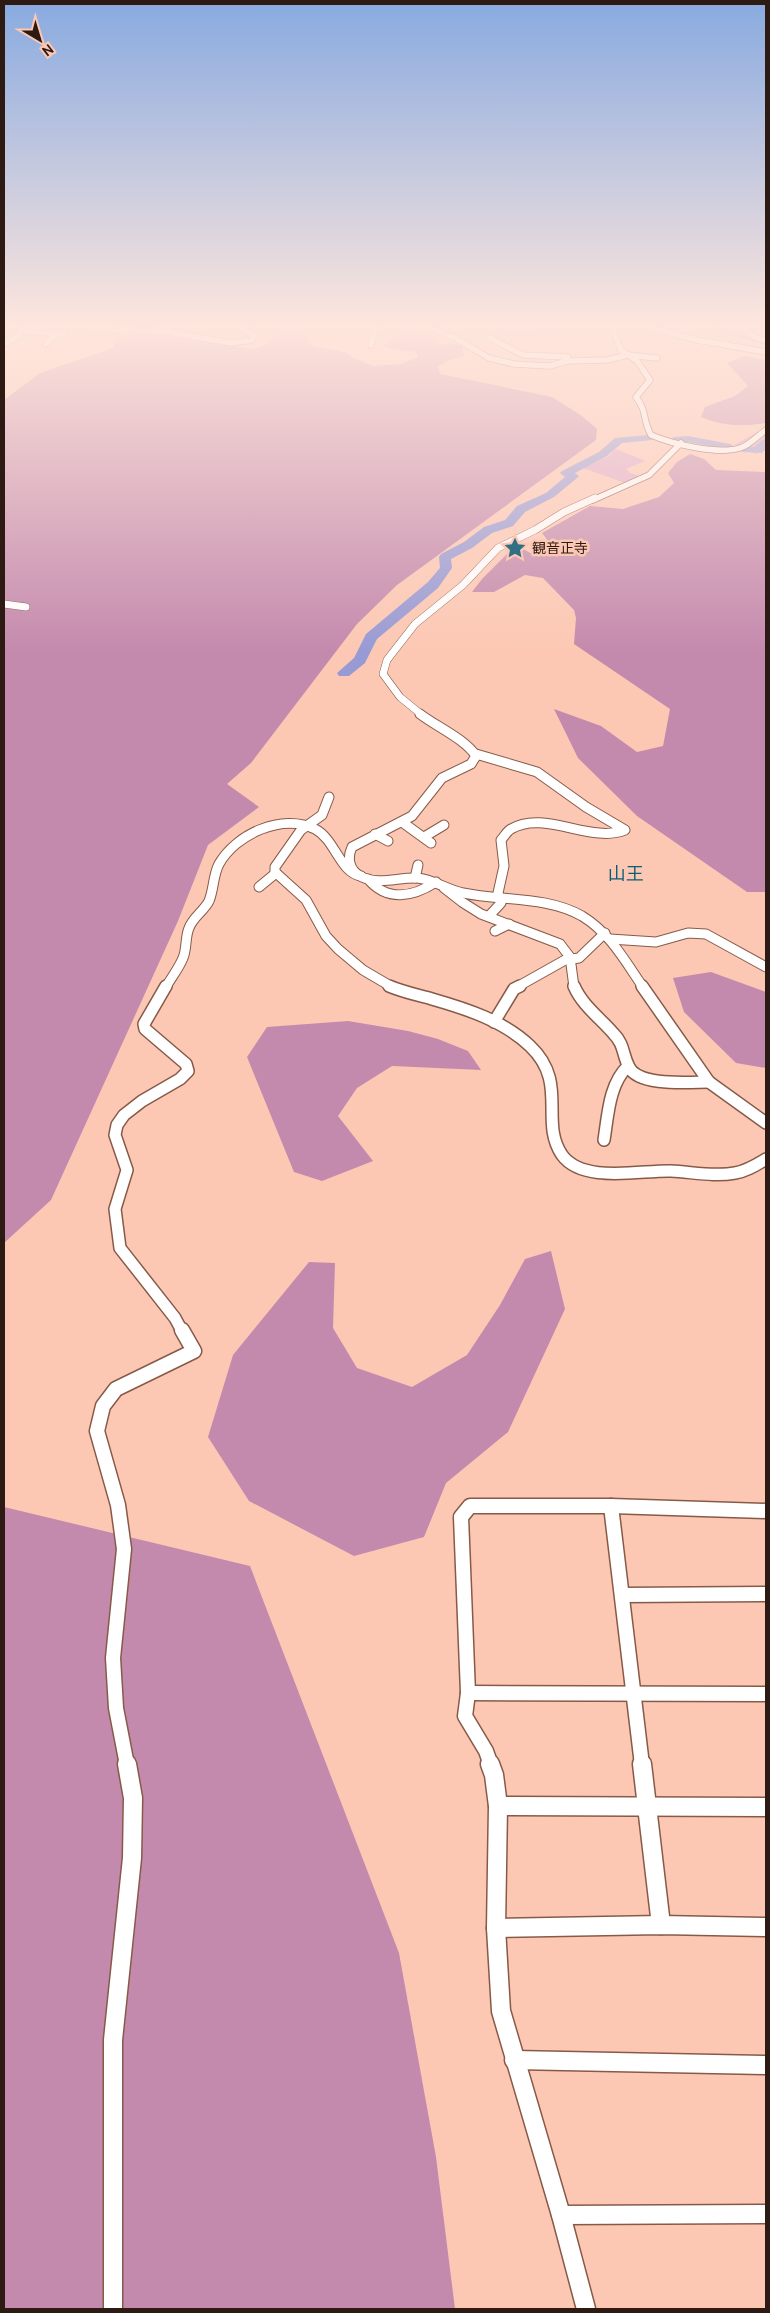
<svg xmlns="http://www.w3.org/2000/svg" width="770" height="2313" font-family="Cabin,'Noto Sans JP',sans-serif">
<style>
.green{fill:#dda8c7}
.forest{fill:#c48aad}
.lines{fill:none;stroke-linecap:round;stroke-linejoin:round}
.stream{stroke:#989ad4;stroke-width:2}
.river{fill:#989ad4;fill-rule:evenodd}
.minor-far5-casing{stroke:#875a48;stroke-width:7}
.minor-far4-casing{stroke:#875a48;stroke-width:8}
.minor-far3-casing{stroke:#875a48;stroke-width:11}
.minor-far2-casing{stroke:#875a48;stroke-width:14}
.minor-far1-casing{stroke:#875a48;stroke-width:17}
.minor-casing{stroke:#875a48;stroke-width:21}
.minor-far5{stroke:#fff;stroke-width:5.5}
.minor-far4{stroke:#fff;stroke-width:7}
.minor-far3{stroke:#fff;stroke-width:9}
.minor-far2{stroke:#fff;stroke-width:11}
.minor-far1{stroke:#fff;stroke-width:14}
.minor{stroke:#fff;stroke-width:18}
.labels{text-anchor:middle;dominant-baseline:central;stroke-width:5;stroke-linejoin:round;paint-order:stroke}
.far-poi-label{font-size:14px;fill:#2d1a13;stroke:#fcc8b4;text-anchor:start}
.neighbourhood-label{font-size:18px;fill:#0a5e74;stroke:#fcc8b4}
</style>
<rect width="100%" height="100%" fill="#fcc8b4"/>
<g class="green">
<path d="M766,427V450L756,454L734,445Z"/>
<path d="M616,449L645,461L626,469L629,471L628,472L639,476L625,483L583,468L609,456Z"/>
</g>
<g class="forest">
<path d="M289,328H306L310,330L305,334L310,345L347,353L352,357L373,366L401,364L418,357L416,352C406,350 393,351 384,346C395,333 409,329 426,335C431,336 435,341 439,343C447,346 452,341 462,347L464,356L449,360L438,367L441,374L552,397L582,416L597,429L596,440L397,585L357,624L251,763L227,784L259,807L208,845L178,921L51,1200L4,1243V400L40,373L113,348L116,337C150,331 181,336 215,342C227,344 244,350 256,348C270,345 277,333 289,328Z"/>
<path d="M494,328H588L525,338L506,336Z"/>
<path d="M744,356L766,360V423C742,427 723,426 701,417L705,407L735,396L748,386L727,363Z"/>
<path d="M690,454L704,459L716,470L766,472V892H747L637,816L578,758L554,709L601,726L637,752L663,746L670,709L574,644L576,618L574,610L543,578L525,575L494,592H472L482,579L516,545L532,554L548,541L542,533L590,506L623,509L659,497L674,483L668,473L677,462Z"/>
<path d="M711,972L766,992V1068L736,1063L684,1012L673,978Z"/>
<path d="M348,1021L408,1031L438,1039L468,1051L481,1070L392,1066L357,1088L338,1116L373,1161L322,1181L294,1172L247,1057L267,1027Z"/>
<path d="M551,1251L565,1309L508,1432L446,1483L424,1537L354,1556L249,1501L208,1437L233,1355L309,1262L335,1263L333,1328L357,1368L412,1387L467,1355L500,1305L525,1259Z"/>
<path d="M4,1507L250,1566L399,1953L436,2157L455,2309H4Z"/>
</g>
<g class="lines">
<g class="stream">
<path d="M716,328L759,342"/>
<path d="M761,343L766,344"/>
</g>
<g class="river">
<path d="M648,435L653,438L652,440L622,443L607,456L575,473L579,476L577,478L554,497L525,512L513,526L492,533L472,548L451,559L452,568L438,588L377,639L365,663L349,676H339L337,673L354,658L366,634L428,582L440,568L439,557L441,554L464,542L484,527L505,520L517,506L546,493L565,477L560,473L562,471L599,452L615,438Z"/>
<path d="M688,436L730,444L736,447L730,450L688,442L674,443L669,440L674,437Z"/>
<path d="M766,439V448L762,453L743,452L737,449L743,446L755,447L762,440Z"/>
</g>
<g class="minor-far5-casing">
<g id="minor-far5">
<path d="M91,328L168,332L231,343L252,340L254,335L242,328"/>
<path d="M430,328L455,338L489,358L514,364L550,366L567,361L607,360L628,355L657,358"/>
<path d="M612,328L621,350L637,361L650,380L636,397C648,413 642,419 651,435C672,444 718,455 740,448C750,445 757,436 766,430"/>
<path d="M652,328L697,340L766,352"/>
<path d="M746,328L745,330L754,337L766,341"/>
<path d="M22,331L64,334"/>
<path d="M490,338L523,355L568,357"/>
<path d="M4,344L18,336L23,328"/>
<path d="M46,344L57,333"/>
<path d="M371,345L375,328"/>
<path d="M593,500L649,475L681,443"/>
</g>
</g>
<g class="minor-far4-casing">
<g id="minor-far4">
<path d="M4,604L26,607"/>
<path d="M422,715L400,697L383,674L387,660L415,624L463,585L498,548L535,530L564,512L595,498"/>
</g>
</g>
<g class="minor-far3-casing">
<g id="minor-far3">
<path d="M420,714C437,727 465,739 476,756L471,764L442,778L412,816L352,847C347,858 349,870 360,876C378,886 398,877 417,878C433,879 447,890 463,893C502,901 547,896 582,916C610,933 625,961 643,987"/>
<path d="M476,754L537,772L586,807L625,830C591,844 544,809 511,829C507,831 504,837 501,840L504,866L498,893L501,903L489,916"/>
<path d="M329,797L322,815L301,830L275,867V872L306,900L326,936L338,949L363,970L392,987"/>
<path d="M402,822L431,843"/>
<path d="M375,834L388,841"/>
<path d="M424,837L444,825"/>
<path d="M415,878L418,865"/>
<path d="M368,879C387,902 413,897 436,882"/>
<path d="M259,887L276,873"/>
<path d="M444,888L462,902L481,914L560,944L570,957L574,987"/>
<path d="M495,931L509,924"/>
<path d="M610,939L656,942L688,933L706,934L766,967"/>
<path d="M166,987C171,978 179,968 183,958C187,949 185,937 189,928C193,917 204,911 209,901C214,889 213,875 219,864C236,834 282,813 315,829C335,839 340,873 361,876"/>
<path d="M517,987L565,960L579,958L605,933"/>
</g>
</g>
<g class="minor-far2-casing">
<g id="minor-far2">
<path d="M166,986L144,1024L145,1029L186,1064L188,1071L180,1079L142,1101L124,1115L117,1125L115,1135L127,1170L115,1209L120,1248L175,1318L182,1331"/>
<path d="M389,986C403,992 418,995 432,999C467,1009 504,1021 530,1046C569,1083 539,1121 562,1155C583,1184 641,1170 671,1171C692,1172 714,1177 735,1173C747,1171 756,1165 766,1159"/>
<path d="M574,986C582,1005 600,1018 613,1033C625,1045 622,1054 629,1067C639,1087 690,1082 709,1082"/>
<path d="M642,986L709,1082L766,1123"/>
<path d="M494,1022L514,989L520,986"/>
<path d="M604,1140C608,1115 609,1084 628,1066"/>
</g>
</g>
<g class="minor-far1-casing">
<g id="minor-far1">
<path d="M611,1506L642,1765"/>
<path d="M623,1595L766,1594"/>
<path d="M468,1693L766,1694"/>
<path d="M127,1765L116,1708L113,1658L124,1549L118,1505L97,1431L103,1406L116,1389L194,1351L182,1330"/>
<path d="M491,1765L486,1751L465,1716L468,1693L461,1517L470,1506H611L766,1511"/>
</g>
</g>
<g class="minor-casing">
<g id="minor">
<path d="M490,1764L494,1775L498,1806L496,1928L501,2011L561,2215L586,2309"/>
<path d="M642,1764L661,1925"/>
<path d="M498,1806L766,1807"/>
<path d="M496,1928L661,1925L766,1927"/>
<path d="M514,2060L766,2065"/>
<path d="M561,2215L766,2214"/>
<path d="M113,2309V2040L132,1858L133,1798L127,1764"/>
</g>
</g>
<use href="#minor-far5" class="minor-far5"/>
<use href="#minor-far4" class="minor-far4"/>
<use href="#minor-far3" class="minor-far3"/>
<use href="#minor-far2" class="minor-far2"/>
<use href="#minor-far1" class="minor-far1"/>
<use href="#minor" class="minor"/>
</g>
<linearGradient id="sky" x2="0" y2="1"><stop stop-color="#88aae0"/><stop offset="0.5" stop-color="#fee6dd"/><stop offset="1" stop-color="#fee6dd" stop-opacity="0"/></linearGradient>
<rect width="770" height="652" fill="url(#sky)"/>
<defs>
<g id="sight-bare" transform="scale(1.725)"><path d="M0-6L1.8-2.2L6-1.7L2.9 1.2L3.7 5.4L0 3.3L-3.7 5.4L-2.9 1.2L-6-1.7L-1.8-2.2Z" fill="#306f84" stroke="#fcc8b4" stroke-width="2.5" paint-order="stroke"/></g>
</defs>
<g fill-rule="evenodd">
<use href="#sight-bare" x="515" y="548"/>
</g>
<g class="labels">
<g class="far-poi-label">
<text x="532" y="548">観音正寺</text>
</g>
<g class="neighbourhood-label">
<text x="626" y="874">山王</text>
</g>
</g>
<rect width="770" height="2313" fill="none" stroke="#2d1a13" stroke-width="10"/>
<g transform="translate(40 40) rotate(142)" stroke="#fcc8b4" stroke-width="4" paint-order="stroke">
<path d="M0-4L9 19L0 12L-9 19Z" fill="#2d1a13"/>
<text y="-8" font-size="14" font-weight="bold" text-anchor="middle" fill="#2d1a13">N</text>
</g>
</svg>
